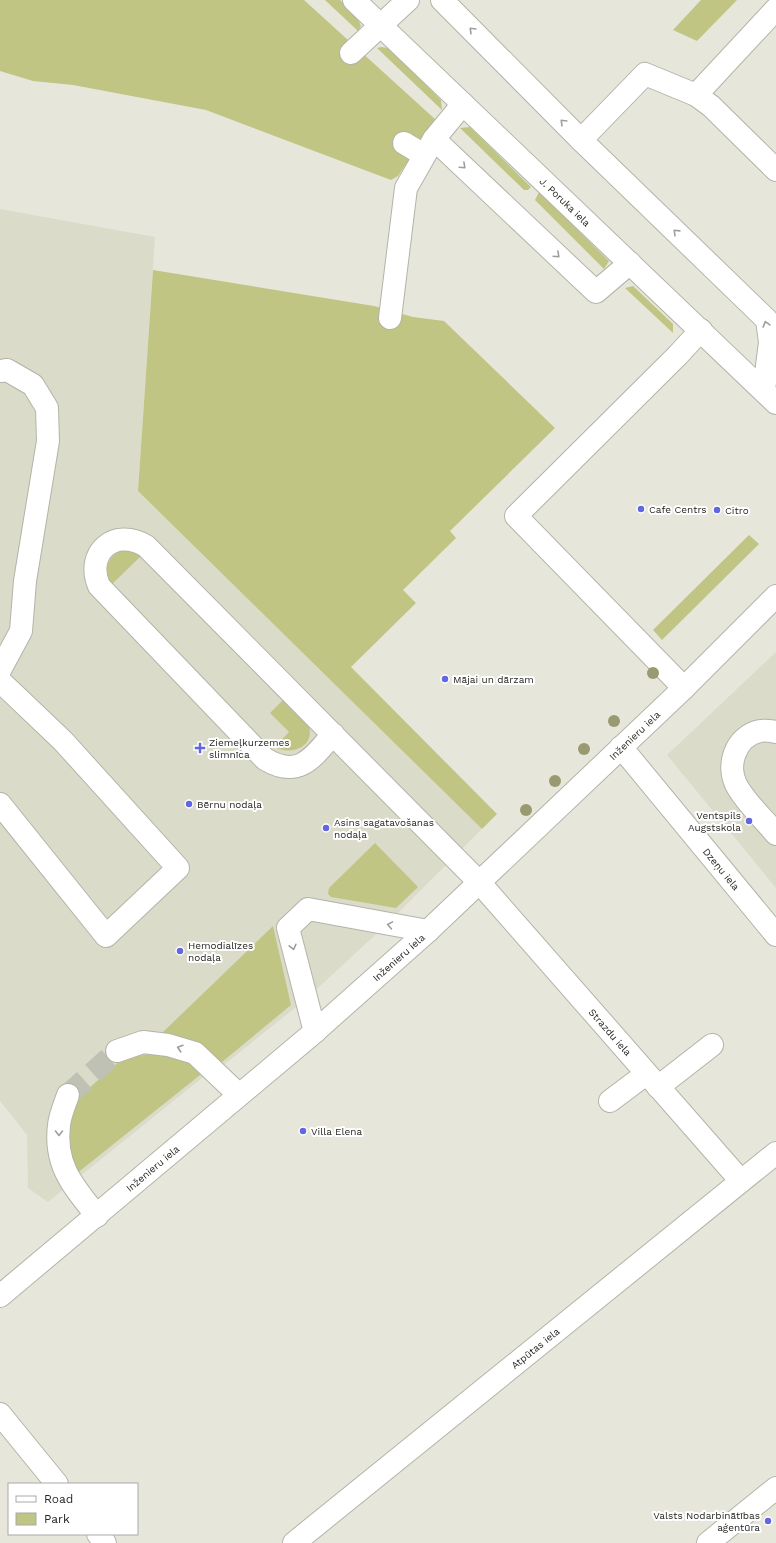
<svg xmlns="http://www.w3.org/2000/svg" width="776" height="1543" font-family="'Work Sans',sans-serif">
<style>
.built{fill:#dadbc8}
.green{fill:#c1c583}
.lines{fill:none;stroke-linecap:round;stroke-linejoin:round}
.minor-tunnel{stroke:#c0c1b5;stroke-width:22;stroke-dasharray:22 11;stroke-linecap:butt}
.minor-casing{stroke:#b3b4a8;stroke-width:24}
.minor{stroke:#fff;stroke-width:22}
.tree{fill:#999a71}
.oneway{stroke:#9d9e9c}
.poi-dot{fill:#6367df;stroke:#fff;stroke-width:1.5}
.labels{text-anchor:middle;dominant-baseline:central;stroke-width:4;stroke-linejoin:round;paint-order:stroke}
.street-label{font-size:10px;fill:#262722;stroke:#fff}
.poi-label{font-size:10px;fill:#262722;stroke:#fff;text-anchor:start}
</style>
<rect width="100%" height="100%" fill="#e6e7da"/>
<g class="built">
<path d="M0,209L155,237L138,491L482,829L387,924L306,999L225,1064L213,1069L48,1202L28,1188L27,1135L0,1101Z"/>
<path d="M776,652V888L667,755Z"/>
</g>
<g class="green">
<path d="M0,0H304L436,120L398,176L391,180L206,110L73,85L33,81L0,71Z"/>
<path d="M325,0H340L357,17L361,26L358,31Z"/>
<path d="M701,0H737L697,41L673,30Z"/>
<path d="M381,47L389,48L441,100L442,110L377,48Z"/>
<path d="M470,127L531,187L528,190H524L460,128Z"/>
<path d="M539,192L609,261L604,269L535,200Z"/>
<path d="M153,270L374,306L413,317L444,321L555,428L450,531L456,538L403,590L416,603L351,667L497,814L482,829L138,491Z"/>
<path d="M633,286L673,324V333L625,288Z"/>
<path d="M749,535L759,544L662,640L653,630Z"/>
<path d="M121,550L134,551L141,556L111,585C104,571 106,558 121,550Z"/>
<path d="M285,698C292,705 306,715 309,726C315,747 291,756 275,747L289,732L270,713Z"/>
<path d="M375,843L418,887L396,908L331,897L328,894L329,888Z"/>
<path d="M273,926L291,1005L222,1062L213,1055L163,1036L162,1033Z"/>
<path d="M157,1053L186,1060L205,1071L76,1174L70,1156L69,1125L78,1098L123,1058Z"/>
</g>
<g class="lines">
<path class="minor-tunnel" d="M68,1095L117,1051"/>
<g class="minor-casing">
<g id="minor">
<path id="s1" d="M354,0L776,403"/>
<path d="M442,0L581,140L767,320L770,342L764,390"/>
<path d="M776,9L696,95L711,106L776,170"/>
<path d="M351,53L408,0"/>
<path d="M434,139L596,292L630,263"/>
<path d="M581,140L645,74L696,95"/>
<path d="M404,143L424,155"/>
<path d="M390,318L406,188L434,139L463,104"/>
<path d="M0,371L7,370L33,385L47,408L48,441L25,581L21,631L0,670"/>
<path d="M0,681L63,741L178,868L106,936L0,804"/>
<path d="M684,688L516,516L678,355L701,330"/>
<path d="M776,732C771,731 765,730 760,731C735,736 725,767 738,788C748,805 764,819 776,834"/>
<path id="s2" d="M333,734C312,759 298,779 265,759L99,586C85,553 114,527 146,546L479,882L741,1181"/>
<path id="s3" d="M621,747L776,935"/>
<path d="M315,1032L288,928L308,909L428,931"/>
<path d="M117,1051L143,1042L168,1045L195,1053L239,1095"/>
<path d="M658,1087L712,1045"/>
<path d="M68,1095C65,1104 60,1115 59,1125C54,1165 73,1186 97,1216"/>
<path d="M610,1101L646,1074"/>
<path id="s4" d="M0,1296L311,1035L428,931L684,688L776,596"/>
<path d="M0,1414L57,1484"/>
<path d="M98,1534L105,1543"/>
<path id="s5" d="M294,1543L776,1153"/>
<path d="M708,1543L776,1488"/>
</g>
</g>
<use href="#minor" class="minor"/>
</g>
<g class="tree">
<circle cx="653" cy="673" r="6"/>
<circle cx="614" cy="721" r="6"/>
<circle cx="584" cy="749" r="6"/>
<circle cx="555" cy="781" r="6"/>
<circle cx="526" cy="810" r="6"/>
</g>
<defs><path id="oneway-chevron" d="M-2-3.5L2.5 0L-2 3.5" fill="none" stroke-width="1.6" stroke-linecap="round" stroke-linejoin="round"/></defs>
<g class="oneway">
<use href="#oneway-chevron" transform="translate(472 30) rotate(-135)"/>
<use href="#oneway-chevron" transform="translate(563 122) rotate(-135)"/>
<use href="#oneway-chevron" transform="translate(463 166) rotate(43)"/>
<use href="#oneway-chevron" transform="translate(676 232) rotate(-136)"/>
<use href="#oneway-chevron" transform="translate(557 255) rotate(43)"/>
<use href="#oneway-chevron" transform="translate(766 324) rotate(-106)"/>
<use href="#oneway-chevron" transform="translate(390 925) rotate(-170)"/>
<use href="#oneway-chevron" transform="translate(293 947) rotate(76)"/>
<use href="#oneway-chevron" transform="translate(180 1048) rotate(-162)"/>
<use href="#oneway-chevron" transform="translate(59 1133) rotate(90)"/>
</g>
<g class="poi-dot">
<circle cx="641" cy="509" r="4"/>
<circle cx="717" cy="510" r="4"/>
<circle cx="445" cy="679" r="4"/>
<path d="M198 742h4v4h4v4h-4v4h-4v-4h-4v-4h4z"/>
<circle cx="189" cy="804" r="4"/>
<circle cx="749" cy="821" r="4"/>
<circle cx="326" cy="828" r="4"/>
<circle cx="180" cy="951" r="4"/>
<circle cx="303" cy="1131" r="4"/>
<circle cx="768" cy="1521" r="4"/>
</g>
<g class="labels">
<g class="street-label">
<text stroke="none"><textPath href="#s1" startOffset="292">J. Poruka iela</textPath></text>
<text stroke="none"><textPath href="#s4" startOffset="847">Inženieru iela</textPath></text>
<text stroke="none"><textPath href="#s3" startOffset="158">Dzeņu iela</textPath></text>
<text stroke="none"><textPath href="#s4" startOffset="523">Inženieru iela</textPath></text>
<text stroke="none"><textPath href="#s2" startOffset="1081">Strazdu iela</textPath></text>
<text stroke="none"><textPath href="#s4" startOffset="199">Inženieru iela</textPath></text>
<text stroke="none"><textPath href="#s5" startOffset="310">Atpūtas iela</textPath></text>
</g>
<g class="poi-label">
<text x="649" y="509">Cafe Centrs</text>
<text x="725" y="510">Citro</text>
<text x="453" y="679">Mājai un dārzam</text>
<text x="209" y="742">Ziemeļkurzemes<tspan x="209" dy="12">slimnīca</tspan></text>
<text x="197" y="804">Bērnu nodaļa</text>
<text x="741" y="815" text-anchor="end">Ventspils<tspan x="741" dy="12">Augstskola</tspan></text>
<text x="334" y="822">Asins sagatavošanas<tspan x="334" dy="12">nodaļa</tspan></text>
<text x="188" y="945">Hemodialīzes<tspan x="188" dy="12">nodaļa</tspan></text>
<text x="311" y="1131">Villa Elena</text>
<text x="760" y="1515" text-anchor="end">Valsts Nodarbinātības<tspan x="760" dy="12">aģentūra</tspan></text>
</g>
</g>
<rect x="8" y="1483" width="130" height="52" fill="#ffffff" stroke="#a8a9a7"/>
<rect x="16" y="1496" width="20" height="6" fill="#ffffff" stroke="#a8a9a7"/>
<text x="44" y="1503" font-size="12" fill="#262722">Road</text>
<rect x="16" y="1513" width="20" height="12" fill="#c1c583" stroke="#a8a9a7"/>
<text x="44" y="1523" font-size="12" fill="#262722">Park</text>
</svg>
